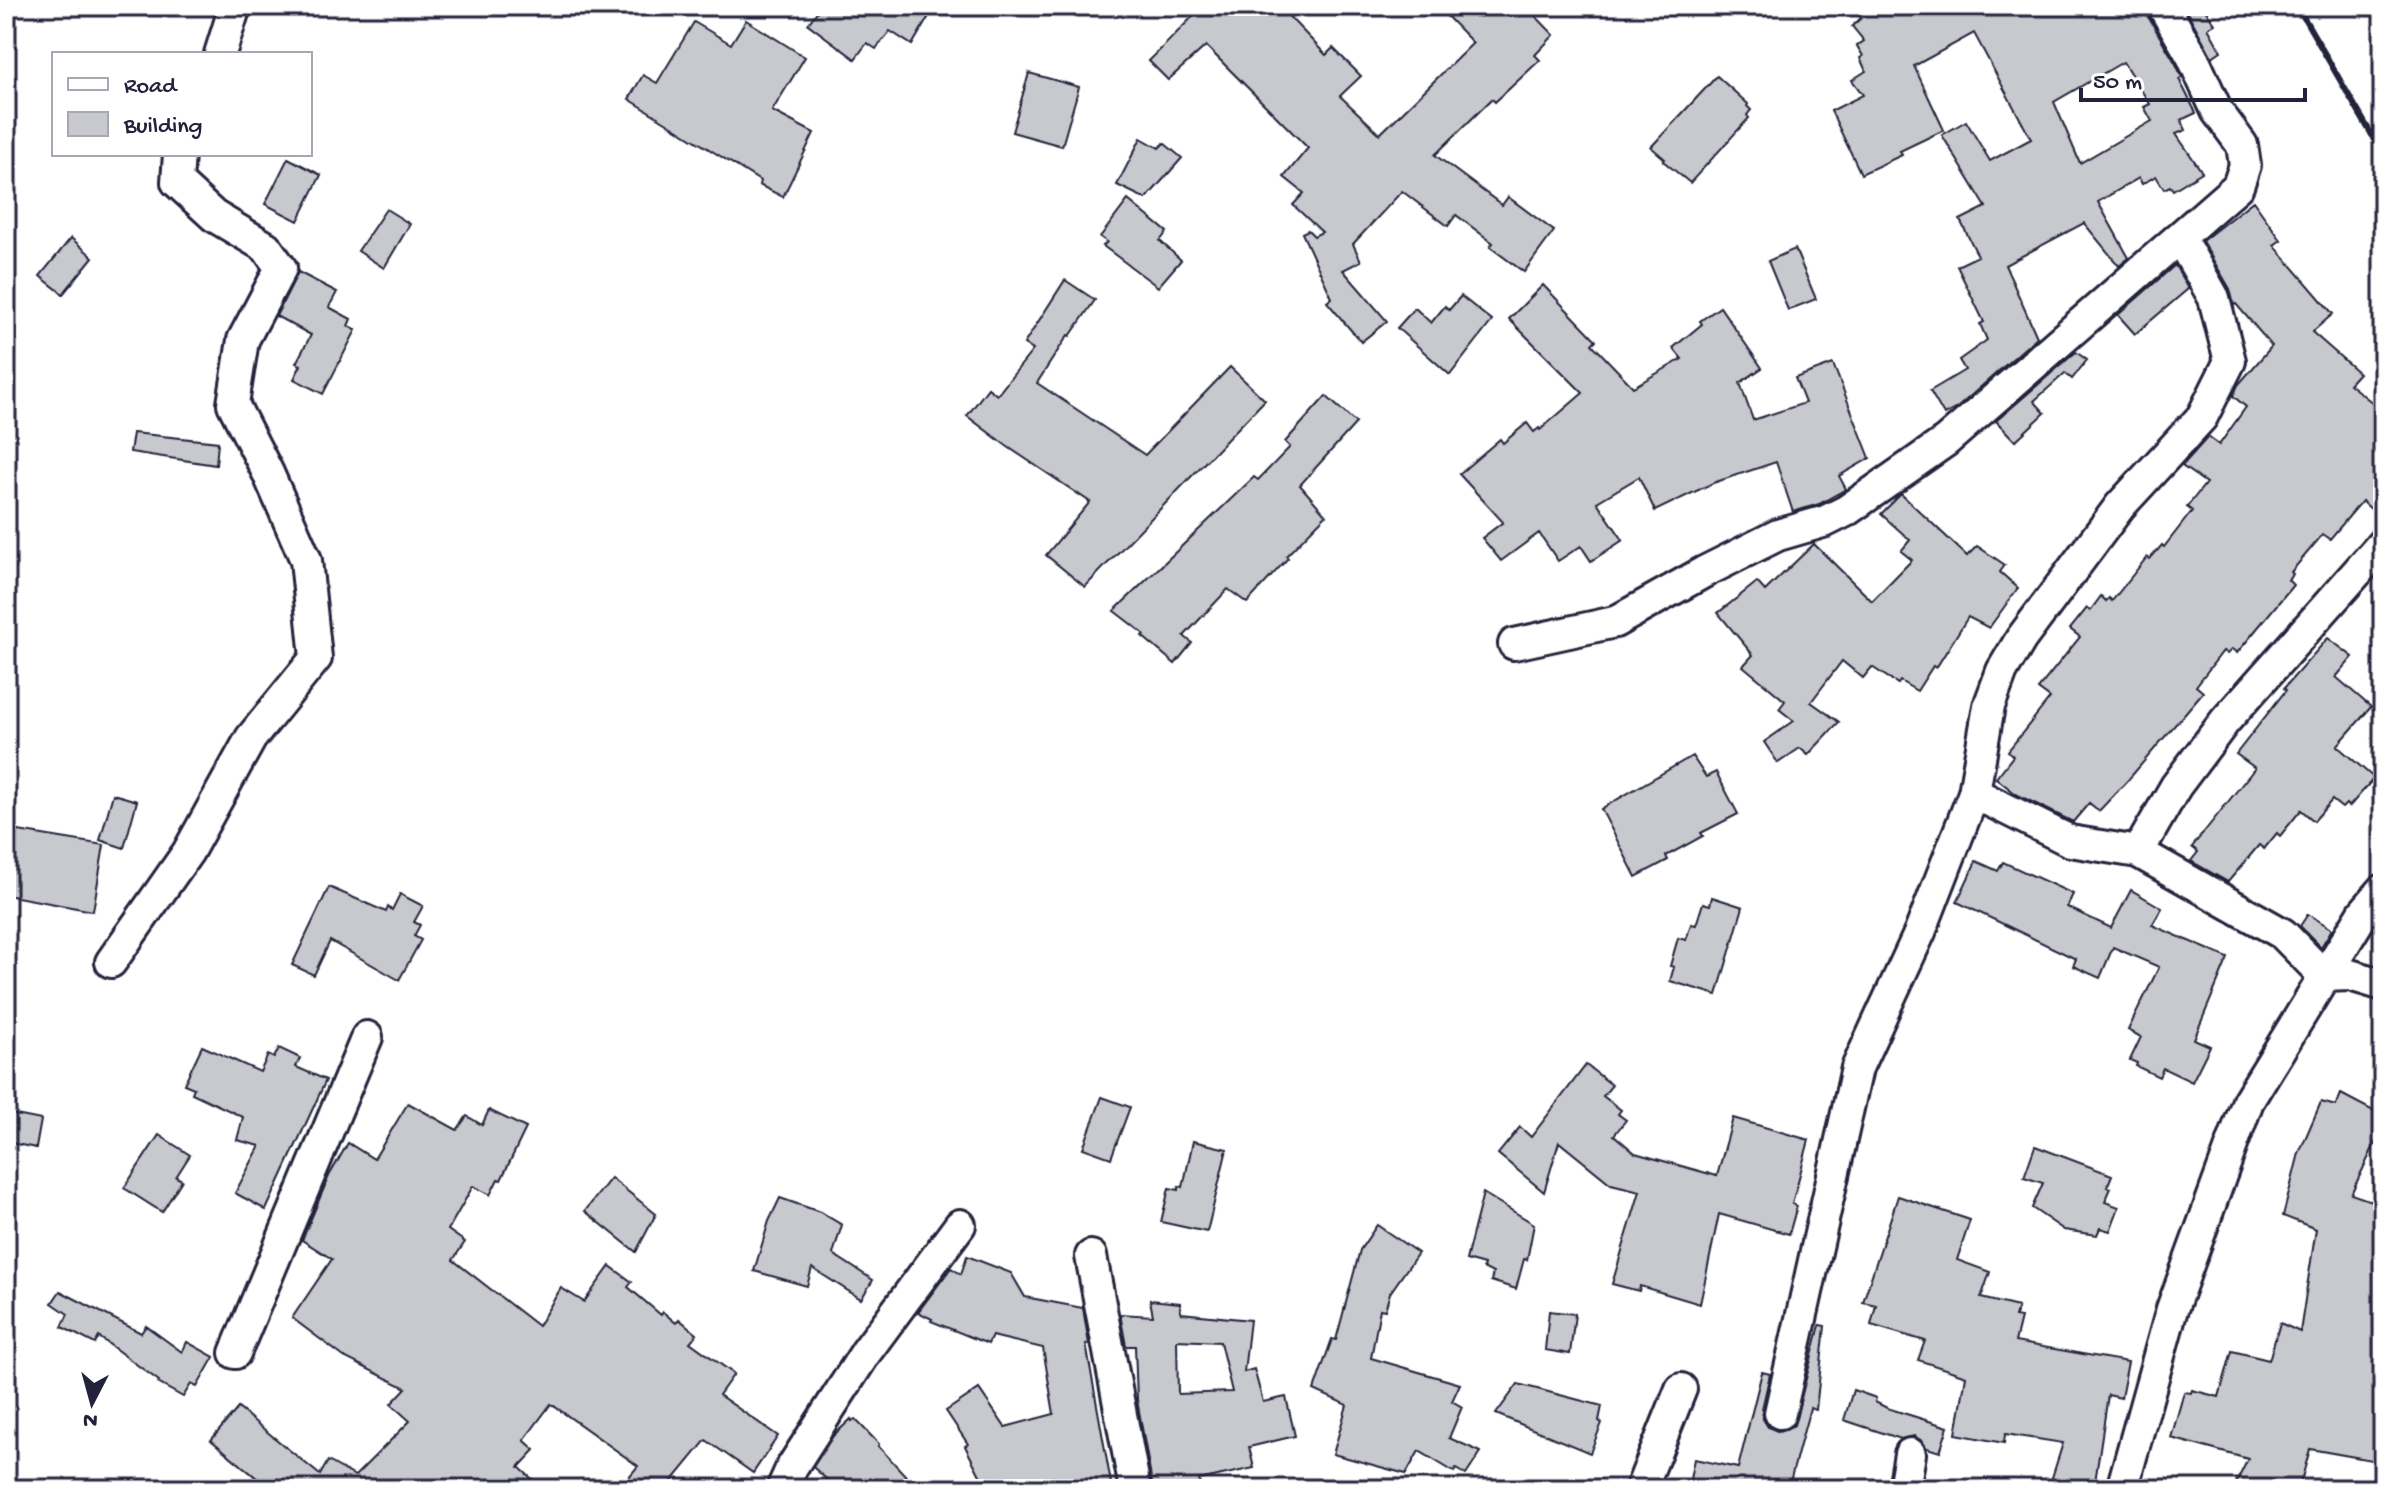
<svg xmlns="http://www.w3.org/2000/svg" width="2389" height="1495" font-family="'Gochi Hand',sans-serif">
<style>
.building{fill:#c8c8cf;stroke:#22223b;stroke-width:2;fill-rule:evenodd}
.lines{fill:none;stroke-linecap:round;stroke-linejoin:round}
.minor-casing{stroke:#22223b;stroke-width:36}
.minor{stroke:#fff;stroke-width:30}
.rail{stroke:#22223b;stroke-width:6}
</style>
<rect width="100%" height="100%" fill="#fff"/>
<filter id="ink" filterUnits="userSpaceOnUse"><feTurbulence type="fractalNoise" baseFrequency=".0125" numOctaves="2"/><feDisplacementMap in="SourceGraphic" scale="16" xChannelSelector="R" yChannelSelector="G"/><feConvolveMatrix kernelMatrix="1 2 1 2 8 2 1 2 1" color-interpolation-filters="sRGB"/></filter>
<g filter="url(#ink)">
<g class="building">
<path d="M821,6H935L912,45L890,31L876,49L867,43L855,59L808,24Z"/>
<path d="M1203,6H1279L1326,55L1333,48L1361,76L1340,96L1380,134L1473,43L1437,6H1526L1554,35L1535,55L1540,60L1495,102L1492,99L1435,155L1502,205L1508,197L1554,231L1524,272L1490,247L1493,243L1456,215L1448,226L1402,191L1353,244L1361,261L1343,270L1387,321L1361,342L1327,302L1332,298L1302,233L1308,230L1314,236L1322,232L1293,205L1304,193L1284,177L1308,148L1206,46L1168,80L1149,61Z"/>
<path d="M1852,6H2145L2147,15L2176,64L2182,77L2179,79L2196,113L2181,120L2186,130L2176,134L2202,172L2173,190L2170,186L2164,189L2156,176L2142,184L2139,178L2098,202L2129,258L2119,266L2084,223L2005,265L2037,337L1957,408L1944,415L1930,391L1965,370L1959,360L1987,340L1980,324L1984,322L1957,266L1978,256L1960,220L1986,207L1942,135L1966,121L1990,161L2031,139L1974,33L1914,66L1944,130L1900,151L1902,155L1861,174L1831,111L1863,95L1852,80L1866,71L1860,58L1863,56L1857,46L1864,41L1852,26L1861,18ZM2123,62L2150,104L2144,107L2152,121L2080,163L2054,102Z"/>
<path d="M2184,6H2203L2215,24L2208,28L2221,51L2212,57Z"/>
<path d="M746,20L805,57L772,111L814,133L783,197L759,185L760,181L629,99L643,75L657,83L694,22L731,44Z"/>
<path d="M1029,73L1079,87L1062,146L1012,132Z"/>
<path d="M1717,76L1748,104L1747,106L1751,110L1747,115L1749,118L1690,183L1663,161L1665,159L1651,147Z"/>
<path d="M1141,138L1159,148L1164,143L1182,158L1146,199L1117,185Z"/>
<path d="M288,158L321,175L298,221L265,204Z"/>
<path d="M1128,200L1167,232L1160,241L1181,260L1158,287L1103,246L1107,242L1100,237Z"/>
<path d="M2253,201L2281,240L2274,245L2333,314L2312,332L2359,373L2349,384L2383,411V497L2372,510L2362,501L2330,539L2323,534L2291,572L2293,574L2288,580L2293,585L2237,653L2232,649L2227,654L2223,651L2196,686L2203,692L2128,780L2099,811L2089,803L2073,822L2016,794L1996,778L2013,756L2008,751L2050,698L2038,689L2080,637L2070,629L2087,608L2090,611L2101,596L2106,601L2109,598L2112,601L2147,557L2150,559L2162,545L2164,547L2192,511L2187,507L2206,483L2182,466L2208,437L2219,445L2246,407L2233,396L2238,385L2272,346L2236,304L2234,305L2230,289L2202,241Z"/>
<path d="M386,209L410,224L384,268L358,251Z"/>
<path d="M71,238L93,257L63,294L40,276Z"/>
<path d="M1795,249L1816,299L1788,310L1768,261Z"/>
<path d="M2175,265L2188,289L2135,334L2118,315Z"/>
<path d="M298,272L337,292L329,307L351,319L348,326L356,330L323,394L294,379L301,365L296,363L311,335L276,316Z"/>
<path d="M1065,280L1095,300L1070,336L1068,335L1037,383L1145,455L1230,367L1265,400L1085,587L1046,555L1090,502L1008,447L967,416L988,388L997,395L1033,350L1024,344Z"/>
<path d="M1543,285L1596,340L1592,344L1633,387L1682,359L1673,348L1702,324L1700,321L1720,307L1762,368L1740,383L1753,420L1805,403L1795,378L1833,364L1870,458L1839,476L1846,489L1819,504L1793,512L1776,462L1713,483L1655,511L1639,477L1597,502L1623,540L1591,561L1581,546L1558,561L1539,533L1501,561L1482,538L1503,522L1459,474L1500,439L1503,443L1527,423L1534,432L1539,428L1540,430L1583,393L1509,319Z"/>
<path d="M1461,296L1492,321L1450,375L1397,328L1415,308L1431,323L1445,306L1449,310Z"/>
<path d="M2076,352L2087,360L2072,379L2065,373L2034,401L2045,413L2015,441L1996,421Z"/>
<path d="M1326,396L1356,423L1300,485L1326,515L1286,556L1288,558L1247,603L1228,589L1184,636L1192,643L1175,664L1142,636L1144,634L1114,611L1254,477L1258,480L1290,447L1285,442Z"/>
<path d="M133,433L218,442L216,465L130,452Z"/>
<path d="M1901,494L1967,556L1977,546L2005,565L2000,572L2018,588L1989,628L1968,617L1936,668L1933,666L1917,691L1900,681L1898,684L1872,667L1863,678L1842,661L1811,702L1839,722L1808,755L1800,748L1778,763L1764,742L1794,721L1779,709L1785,701L1743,666L1753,655L1718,613L1757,582L1765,591L1814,544L1872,601L1912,560L1901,551L1910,540L1881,514Z"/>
<path d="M2328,638L2353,657L2336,677L2371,707L2337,746L2374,778L2349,807L2346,804L2342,808L2332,800L2314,821L2301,810L2280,836L2277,833L2264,849L2259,845L2228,882L2191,861L2198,852L2192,847L2255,768L2236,754L2286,690L2284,688Z"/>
<path d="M1692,756L1706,777L1716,772L1738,814L1701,833L1703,836L1666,856L1668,860L1636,877L1601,809Z"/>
<path d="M113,794L137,801L124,848L100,840Z"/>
<path d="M6,829L104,845L93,911L6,895Z"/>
<path d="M1976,861L1998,871L2003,862L2073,894L2067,907L2111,928L2131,890L2162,908L2152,925L2228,958L2194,1039L2210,1046L2192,1082L2163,1068L2159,1077L2136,1066L2137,1063L2130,1060L2141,1037L2128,1030L2159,967L2113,947L2100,978L2073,966L2076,959L1957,902Z"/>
<path d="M329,887L386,912L388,907L392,910L400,894L423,906L414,922L420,925L414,936L421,940L399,980L330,941L314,975L292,965Z"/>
<path d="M1712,897L1743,907L1717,995L1670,981L1674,967L1670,966L1678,938L1686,940L1691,924L1696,925L1703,903L1710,905Z"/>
<path d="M2308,914L2332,929L2321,947L2300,926Z"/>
<path d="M202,1046L260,1072L268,1055L274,1058L279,1048L300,1058L296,1067L326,1080L266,1210L235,1193L260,1146L237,1140L243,1117L192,1093L194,1088L184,1084Z"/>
<path d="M1586,1065L1612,1085L1603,1096L1621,1110L1618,1114L1626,1120L1614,1135L1635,1153L1717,1176L1733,1118L1809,1140L1792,1204L1797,1206L1789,1234L1719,1214L1700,1304L1640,1286L1639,1291L1612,1284L1640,1191L1611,1184L1559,1142L1544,1192L1498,1154L1520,1127L1531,1137Z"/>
<path d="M2341,1094L2383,1116V1127L2351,1194L2383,1205V1462L2310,1449L2299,1489H2233L2248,1459L2171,1438L2184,1392L2191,1393L2192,1390L2219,1397L2232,1351L2269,1360L2280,1323L2300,1332L2316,1229L2283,1216L2299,1153L2321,1102L2336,1106Z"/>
<path d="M1102,1097L1130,1107L1111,1158L1083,1148Z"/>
<path d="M408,1103L457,1130L467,1116L482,1125L489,1110L526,1128L501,1180L498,1179L490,1195L473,1186L448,1230L465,1242L453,1260L538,1326L561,1288L584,1302L610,1266L632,1282L628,1287L661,1315L663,1312L676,1323L679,1319L697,1334L690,1342L734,1374L719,1395L778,1436L753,1473L706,1440L666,1489H619L638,1466L551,1404L524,1440L535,1450L519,1467L543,1489H270L211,1440L238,1408L320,1475L328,1461L355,1476L410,1421L391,1404L406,1388L344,1357L292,1318L332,1259L302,1240L329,1176L348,1143L374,1159Z"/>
<path d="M6,1113L41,1120L36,1148L6,1142Z"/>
<path d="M159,1135L190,1155L176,1177L182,1180L162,1212L124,1188Z"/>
<path d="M1193,1141L1227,1149L1207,1232L1161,1222L1169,1188L1179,1190V1186L1183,1187Z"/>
<path d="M2035,1146L2112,1175L2107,1187L2111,1188L2105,1202L2119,1207L2110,1231L2100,1228L2097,1235L2064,1230L2032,1208L2043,1183L2024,1177Z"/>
<path d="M611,1178L656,1214L636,1252L585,1211Z"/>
<path d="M1483,1193L1534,1224L1527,1260L1524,1259L1516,1289L1491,1281L1493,1273L1483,1268L1484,1265L1466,1260Z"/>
<path d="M1898,1196L1970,1220L1957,1260L1990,1272L1981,1298L2018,1307L2015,1317L2021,1318L2015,1342L2128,1362L2121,1398L2108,1395L2094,1489H2067L2050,1484L2063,1443L2005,1434L2004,1443L1956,1434L1966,1376L1918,1360L1925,1341L1871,1325L1876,1305L1863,1302Z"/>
<path d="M780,1198L820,1212L842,1225L833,1254L873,1280L861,1299L812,1268L807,1286L754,1271L769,1221Z"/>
<path d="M1377,1225L1418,1253L1390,1293L1385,1310L1380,1309L1371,1358L1460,1384L1452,1401L1462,1407L1449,1438L1481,1452L1466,1475L1456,1469L1454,1472L1419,1451L1406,1474L1333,1454L1347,1405L1314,1390L1332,1339L1336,1340L1360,1250Z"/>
<path d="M967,1256L1011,1273L1025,1297L1083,1308L1089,1344H1086L1112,1489H987L965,1446L968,1444L946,1411L979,1389L1005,1427L1054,1414L1043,1348L992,1336L988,1344L931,1321L932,1319L918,1312L951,1268L961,1274Z"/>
<path d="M60,1291L141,1333L146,1326L182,1352L187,1342L214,1357L197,1387L191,1384L183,1397L158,1383L159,1381L99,1337L95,1344L62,1327L68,1314L52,1303Z"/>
<path d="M1150,1300L1180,1303L1181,1313L1250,1320L1244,1372L1254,1369L1263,1402L1286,1397L1295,1436L1249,1447L1254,1468L1199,1480L1201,1489H1153L1137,1400L1135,1346H1126L1120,1314L1153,1316ZM1177,1340L1220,1342L1232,1392L1178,1394Z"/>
<path d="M1549,1311L1575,1314L1570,1354L1545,1350Z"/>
<path d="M1820,1325L1825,1326L1816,1410L1810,1408L1788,1489H1688L1694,1459L1738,1468L1762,1372L1770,1374L1762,1409L1763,1419L1768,1427L1777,1431L1786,1430L1794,1425Z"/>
<path d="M1518,1384L1602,1406L1599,1421L1602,1423L1590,1453L1496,1414Z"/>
<path d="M1853,1390L1876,1398L1875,1402L1887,1408L1948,1427L1940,1452L1927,1448L1922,1441L1914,1436L1901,1439L1844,1420Z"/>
<path d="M851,1419L852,1421L855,1419L879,1444L878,1446L906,1476L903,1478L913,1489H837L813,1467L833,1436Z"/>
</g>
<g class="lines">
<g class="minor-casing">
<g id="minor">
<path d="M220,54L235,6"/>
<path d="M1514,644L1615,622L1704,572L1778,535L1826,521L1846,511L1946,441L2238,186L2245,165L2242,145L2217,111L2192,56L2163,6"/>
<path d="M1974,793L2070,841L2138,852L2283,934L2324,976L2350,975L2383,985"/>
<path d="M2138,852L2176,786L2225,721L2383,543"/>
<path d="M111,962L188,852L251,738L316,658L306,560L268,473L233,404L243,340L281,268L266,247L214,216L177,182L179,154"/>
<path d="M1091,1256L1135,1489"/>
<path d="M235,1353L367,1037"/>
<path d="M1780,1413L1857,1068L1920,932L1974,793L1989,706L2002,671L2021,639L2120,506L2202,417L2230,361L2214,298L2180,238"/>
<path d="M782,1489L792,1467L866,1352L960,1225"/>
<path d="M1641,1489L1681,1389"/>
<path d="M1904,1489L1910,1454"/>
<path d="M2122,1489L2172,1309L2248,1101L2364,912L2383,890"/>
</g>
</g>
<use href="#minor" class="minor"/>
<path class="rail" d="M2297,6L2383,154"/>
</g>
</g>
<rect width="2389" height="1495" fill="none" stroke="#fff" stroke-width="32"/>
<rect x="16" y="16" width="2357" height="1463" fill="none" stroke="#22223b" stroke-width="3" filter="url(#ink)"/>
<rect x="52" y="52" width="260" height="104" fill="#ffffff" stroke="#a7a7b1" stroke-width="2"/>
<rect x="68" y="78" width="40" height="12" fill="#ffffff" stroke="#a7a7b1" stroke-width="2"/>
<text x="124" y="92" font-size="24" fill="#22223b">Road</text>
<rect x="68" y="112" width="40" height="24" fill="#c8c8cf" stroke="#a7a7b1" stroke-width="2"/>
<text x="124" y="132" font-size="24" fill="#22223b">Building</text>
<g transform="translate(92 1403) rotate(186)" stroke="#ffffff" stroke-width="6" paint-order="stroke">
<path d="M0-6L14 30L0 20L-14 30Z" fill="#22223b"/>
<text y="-12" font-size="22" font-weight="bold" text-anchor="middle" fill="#22223b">N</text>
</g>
<path d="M2081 88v12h224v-12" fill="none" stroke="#22223b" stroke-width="4"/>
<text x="2093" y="88" font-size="24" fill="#22223b" stroke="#ffffff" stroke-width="6" paint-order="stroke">50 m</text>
</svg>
